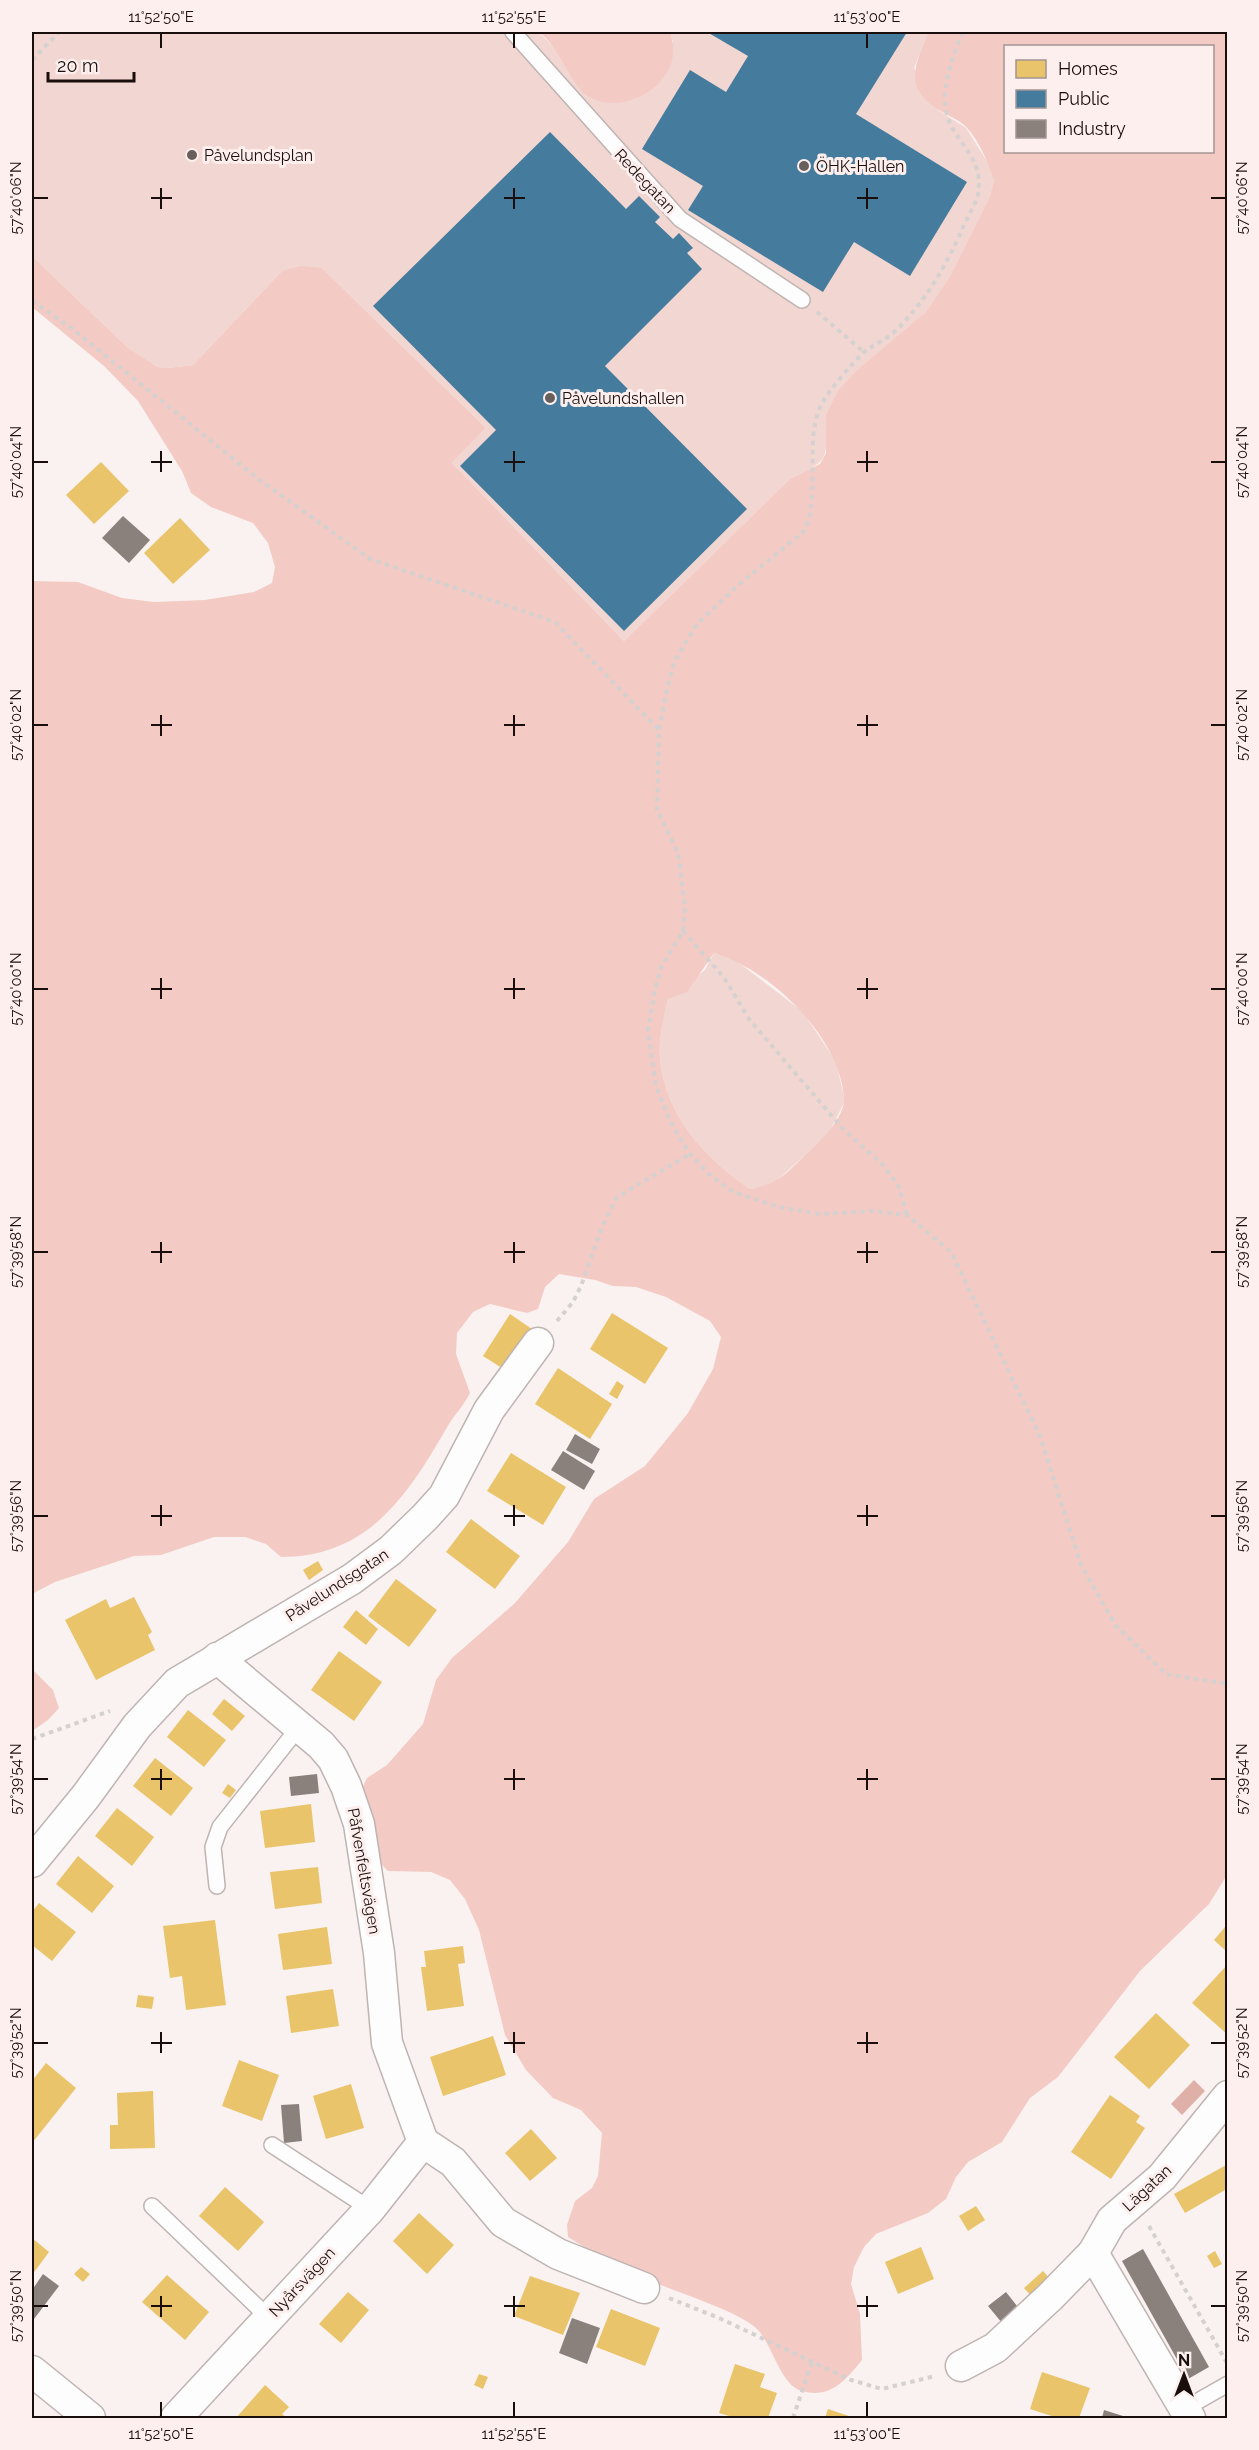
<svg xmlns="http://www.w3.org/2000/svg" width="1259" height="2450" font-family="Raleway,sans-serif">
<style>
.green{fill:#f2d6d1}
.forest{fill:#f3cbc4;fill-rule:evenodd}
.water{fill:#dfb0a7}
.homes{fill:#e9c46a}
.public{fill:#457b9d}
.industry{fill:#8a817c}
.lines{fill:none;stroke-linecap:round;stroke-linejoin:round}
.service-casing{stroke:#beb4b2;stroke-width:18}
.minor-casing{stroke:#beb4b2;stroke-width:33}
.path{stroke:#d4d1d0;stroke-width:4;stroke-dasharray:4.5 4.5;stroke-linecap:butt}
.service{stroke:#fefdfd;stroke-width:15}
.minor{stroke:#fefdfd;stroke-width:30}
.ticks{fill:none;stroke:#190e0c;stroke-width:2}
.poi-dot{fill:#685e5c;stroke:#fdefed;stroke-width:2}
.labels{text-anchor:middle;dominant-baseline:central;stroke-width:6;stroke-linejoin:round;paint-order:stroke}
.poi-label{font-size:16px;fill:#190e0c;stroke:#fdefed;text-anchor:start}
.street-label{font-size:16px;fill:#190e0c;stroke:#fdefed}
.neatline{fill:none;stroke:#190e0c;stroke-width:2}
.ticks-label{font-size:15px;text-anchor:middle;fill:#190e0c}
</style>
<rect width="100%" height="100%" fill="#faf2f0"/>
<g class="green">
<path d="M32,32H539L559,53L575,79L673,42L670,32H928L914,68L938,110L966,128L990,166L994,181L989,198L950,276L925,313L826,415C826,460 832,459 790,479L624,641L452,463L486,428L322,268L282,271L193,365L168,368L158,367L127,347L32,256Z"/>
<path d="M714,953L734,959L803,1012L836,1062L845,1101L828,1134L772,1185L750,1189C705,1158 666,1117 660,1059C658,1041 664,1017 668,999L705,970Z"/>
</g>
<g class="forest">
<path d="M539,32H670C676,51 674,67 659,83C642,101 609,111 586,95C571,84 560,48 539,32Z"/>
<path d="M928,32H1227V1875L1209,1904L1140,1971L1058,2077L1030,2098L1002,2142L968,2162L956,2177L946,2199L928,2213L876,2234L864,2247L854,2267L851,2284L860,2314L862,2360C845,2381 830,2399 802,2391C780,2385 772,2343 757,2329C741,2313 688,2296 666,2287C632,2274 598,2256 568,2237L567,2225L575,2201L592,2188L598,2176L602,2133L581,2110L553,2098L526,2070L505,2035L479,1930L465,1899L450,1880L431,1872L388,1871L376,1859L361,1791L367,1778L387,1765L423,1724L436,1680L452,1658L514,1604L568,1542L594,1499L645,1466L688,1413L713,1369L721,1337L710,1321L666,1297L636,1287L613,1286L595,1280L559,1274L545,1287L538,1309L527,1313L490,1304L473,1312L457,1333L456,1354L470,1393C464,1405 456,1413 449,1424C409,1493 370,1557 281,1557L266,1544L245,1537H214L161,1555L134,1556L55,1582L32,1594V581L78,582L122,598L154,602L205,600L254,592L272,583L275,567L268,543L253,523L211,507L191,493L182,471L138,401L104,366L32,307V256L127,347L158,367L168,368L193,365L282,271L301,266L322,268L486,428L452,463L624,641L790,479L820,464L826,453V415L838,391L856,371L925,313L950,276L989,198L994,181C989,163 978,138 964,125C956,118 944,114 936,108C902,86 917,62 928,32ZM1006,46H1212V152H1006ZM714,953C770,969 841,1038 844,1099C845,1117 819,1143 806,1154C786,1174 778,1184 750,1189C705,1158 666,1117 660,1059C658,1041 664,1017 668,999L687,992Z"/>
<path d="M32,1669L53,1690L59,1708L48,1720L32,1731Z"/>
</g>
<path class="water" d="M1194,2080L1205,2091L1182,2115L1171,2104Z"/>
<g class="homes">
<path d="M101,462L129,491L94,524L66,495Z"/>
<path d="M180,518L210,550L173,584L144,553Z"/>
<path d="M612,1313L668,1348L645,1384L590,1349Z"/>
<path d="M510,1314L532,1329L505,1370L483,1356Z"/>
<path d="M558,1368L612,1404L590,1439L535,1404Z"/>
<path d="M617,1381L624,1386L617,1399L609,1394Z"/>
<path d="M511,1453L566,1487L543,1525L487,1491Z"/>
<path d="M471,1519L520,1556L495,1589L446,1552Z"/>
<path d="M318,1561L323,1570L309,1580L303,1570Z"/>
<path d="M396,1579L437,1610L409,1647L368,1616Z"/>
<path d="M134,1597L152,1632L148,1635L155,1650L96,1680L65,1620L106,1599L110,1608Z"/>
<path d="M356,1610L378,1629L366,1645L343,1627Z"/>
<path d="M339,1651L382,1682L354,1721L311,1690Z"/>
<path d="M224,1699L245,1716L232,1731L212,1714Z"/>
<path d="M188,1710L226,1740L204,1767L167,1737Z"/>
<path d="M155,1758L193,1788L171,1816L133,1786Z"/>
<path d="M228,1784L236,1790L230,1798L222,1793Z"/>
<path d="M311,1804L315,1842L265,1848L260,1811Z"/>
<path d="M117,1808L154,1837L132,1866L95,1836Z"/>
<path d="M78,1856L114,1886L92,1913L56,1884Z"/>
<path d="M318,1867L322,1903L275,1909L270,1872Z"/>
<path d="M39,1903L76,1932L52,1961L32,1945V1912Z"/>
<path d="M215,1920L226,2005L186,2010L182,1976L170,1978L163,1926Z"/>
<path d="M327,1927L332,1964L283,1970L278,1934Z"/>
<path d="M1225,1927L1228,1929L1226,1951L1214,1940Z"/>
<path d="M463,1946L465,1963L458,1964L464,2006L427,2011L421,1967H426L424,1951Z"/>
<path d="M1228,1964V2035L1192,2003Z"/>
<path d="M333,1989L339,2026L291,2033L286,1996Z"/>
<path d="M138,1995L154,1997L152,2009L136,2007Z"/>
<path d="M1156,2013L1190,2045L1149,2089L1114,2057Z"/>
<path d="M493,2036L506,2075L443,2096L430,2057Z"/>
<path d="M239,2060L279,2075L262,2121L222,2106Z"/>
<path d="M46,2063L76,2088L32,2143V2081Z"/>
<path d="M351,2084L364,2128L326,2139L313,2096Z"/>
<path d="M153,2091L155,2148L110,2149V2125H118L117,2093Z"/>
<path d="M1110,2095L1140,2116L1136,2122L1145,2128L1111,2179L1071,2152Z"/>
<path d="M531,2129L557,2158L530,2181L505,2153Z"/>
<path d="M1228,2164V2194L1225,2190L1185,2213L1174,2194Z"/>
<path d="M225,2187L264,2222L238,2251L199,2216Z"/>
<path d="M976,2206L985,2220L968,2231L959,2216Z"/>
<path d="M419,2213L454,2245L427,2274L393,2241Z"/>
<path d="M32,2238L49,2252L32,2275Z"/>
<path d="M921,2247L934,2279L898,2294L885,2262Z"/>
<path d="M1215,2251L1222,2264L1214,2268L1207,2256Z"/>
<path d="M81,2267L90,2274L83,2282L74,2274Z"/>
<path d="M1043,2271L1050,2279L1032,2297L1024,2288Z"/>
<path d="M167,2275L209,2312L185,2340L142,2302Z"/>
<path d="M530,2276L580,2293L563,2335L514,2316Z"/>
<path d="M348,2292L369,2310L341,2343L319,2324Z"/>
<path d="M611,2309L660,2328L645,2366L596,2347Z"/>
<path d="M735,2364L765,2374L760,2387L777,2393L768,2418H736L719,2413Z"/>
<path d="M1042,2372L1090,2388L1079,2418H1058L1030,2409Z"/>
<path d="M479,2374L488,2377L483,2389L474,2385Z"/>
<path d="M265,2385L289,2407L282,2414L287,2418H236Z"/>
<path d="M828,2409L855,2418H825Z"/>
</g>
<g class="public">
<path d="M707,32H907L856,114L967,182L910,276L854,242L823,292L688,210L703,186L642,149L690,70L726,92L748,56Z"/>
<path d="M550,132L626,209L639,196L660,217L655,222L673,239L679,233L693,248L687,253L702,269L605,366L747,509L624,631L460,466L496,430L373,306Z"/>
</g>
<g class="industry">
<path d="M123,516L150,540L129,563L102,538Z"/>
<path d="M575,1434L600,1449L592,1464L566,1450Z"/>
<path d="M563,1451L595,1471L584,1490L551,1470Z"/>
<path d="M317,1774L319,1793L291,1796L289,1777Z"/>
<path d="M299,2104L302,2141L284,2143L281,2105Z"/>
<path d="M1143,2249L1209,2367L1188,2379L1122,2261Z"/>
<path d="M43,2274L59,2286L34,2319L32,2317V2290Z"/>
<path d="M1006,2292L1024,2315L1007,2329L988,2306Z"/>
<path d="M572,2318L600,2328L587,2364L559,2353Z"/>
<path d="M1104,2410L1123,2416V2418H1102Z"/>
</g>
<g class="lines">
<g class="service-casing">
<g id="service">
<path d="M513,32L680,219L802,300"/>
<path d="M217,1886L213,1847L220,1827L299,1727"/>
<path d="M272,2145L370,2209"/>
<path d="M152,2206L269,2318"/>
<path d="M1184,2409L1228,2384"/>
</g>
</g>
<g class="minor-casing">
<g id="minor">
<path d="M217,1658L321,1745L333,1759L346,1786L359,1824L379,1953L387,2043L423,2142L453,2162L503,2222L558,2254L644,2288"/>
<path d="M32,1862L86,1796L137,1726L177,1683L352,1579L391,1550L425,1517L444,1496L489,1410L538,1343"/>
<path d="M1093,2253L1190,2418"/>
<path d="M961,2366L995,2348L1050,2297L1093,2253L1112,2220L1162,2177L1228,2096"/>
<path d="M32,2371L90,2418"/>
<path d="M176,2418L370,2209L423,2142"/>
</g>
</g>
<g class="path">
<path d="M962,32C954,57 941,84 946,111C952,142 985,155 978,194C976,204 969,214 965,223C947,264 926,302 893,333C884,341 872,345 863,353C851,365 827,392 820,407C804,443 822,501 803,532L735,588L697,624L674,662L666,694L659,731L657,810L678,853L685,906L683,931L661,967L654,994L648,1031L656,1086L671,1123L690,1154L710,1175L733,1192L779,1207L819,1214L873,1211L907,1215L951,1252L1040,1436L1081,1565L1116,1626L1166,1674L1228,1684"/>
<path d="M32,60L59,32"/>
<path d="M32,301L70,327L257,478L370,559L555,622L659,730"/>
<path d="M817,312L864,352"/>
<path d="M683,931L725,979L749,1019L778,1053L844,1130L882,1164L898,1185L907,1215"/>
<path d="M557,1321L573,1302L581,1286L602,1227L617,1197L690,1154"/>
<path d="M32,1739L110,1711"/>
<path d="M1149,2226L1227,2363"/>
<path d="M669,2298L719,2318L851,2380L882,2389L935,2376"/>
<path d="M793,2418L812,2362"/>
</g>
<use href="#service" class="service"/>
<use href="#minor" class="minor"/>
</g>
<path class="ticks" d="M161,33V48M514,33V48M867,33V48M161,188V209M514,188V209M867,188V209M33,198H48M151,198H172M504,198H525M857,198H878M1211,198H1226M161,451V472M514,451V472M867,451V472M33,462H48M151,462H172M504,462H525M857,462H878M1211,462H1226M161,715V736M514,715V736M867,715V736M33,725H48M151,725H172M504,725H525M857,725H878M1211,725H1226M161,978V999M514,978V999M867,978V999M33,989H48M151,989H172M504,989H525M857,989H878M1211,989H1226M161,1242V1263M514,1242V1263M867,1242V1263M33,1252H48M151,1252H172M504,1252H525M857,1252H878M1211,1252H1226M161,1505V1526M514,1505V1526M867,1505V1526M33,1516H48M151,1516H172M504,1516H525M857,1516H878M1211,1516H1226M161,1769V1790M514,1769V1790M867,1769V1790M33,1779H48M151,1779H172M504,1779H525M857,1779H878M1211,1779H1226M161,2032V2053M514,2032V2053M867,2032V2053M33,2043H48M151,2043H172M504,2043H525M857,2043H878M1211,2043H1226M161,2296V2317M514,2296V2317M867,2296V2317M33,2306H48M151,2306H172M504,2306H525M857,2306H878M1211,2306H1226M161,2402V2417M514,2402V2417M867,2402V2417"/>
<g class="poi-dot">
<circle cx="192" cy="155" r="6"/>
<circle cx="804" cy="166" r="6"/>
<circle cx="550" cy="398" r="6"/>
</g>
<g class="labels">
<g class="poi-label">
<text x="204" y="155">Påvelundsplan</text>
<text x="816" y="166">ÖHK-Hallen</text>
<text x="562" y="398">Påvelundshallen</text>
</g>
<g class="street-label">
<text transform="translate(645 181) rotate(47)">Redegatan</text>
<text transform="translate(337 1585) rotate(-33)">Påvelundsgatan</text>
<text transform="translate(364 1871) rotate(80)">Påfvenfeltsvägen</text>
<text transform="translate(1147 2188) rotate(-43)">Lägatan</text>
<text transform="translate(302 2282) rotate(-47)">Nyårsvägen</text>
</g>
</g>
<rect width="1259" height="2450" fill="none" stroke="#fdefed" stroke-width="66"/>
<rect x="1004" y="45" width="210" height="108" fill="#fdefed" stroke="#a29593" stroke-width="1.5"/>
<rect x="1016" y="60" width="30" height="18" fill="#e9c46a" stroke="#a29593" stroke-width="1.5"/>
<text x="1058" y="75" font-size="18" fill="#190e0c">Homes</text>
<rect x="1016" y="90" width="30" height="18" fill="#457b9d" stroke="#a29593" stroke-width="1.5"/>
<text x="1058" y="105" font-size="18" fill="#190e0c">Public</text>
<rect x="1016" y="120" width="30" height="18" fill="#8a817c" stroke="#a29593" stroke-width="1.5"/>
<text x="1058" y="135" font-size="18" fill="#190e0c">Industry</text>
<g transform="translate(1184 2375)" stroke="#fdefed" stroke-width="4.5" paint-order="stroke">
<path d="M0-4.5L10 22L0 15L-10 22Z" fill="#190e0c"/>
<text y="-9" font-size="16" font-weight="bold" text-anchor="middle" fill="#190e0c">N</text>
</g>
<path d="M48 72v9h86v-9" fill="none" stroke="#190e0c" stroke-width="3"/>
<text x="57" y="72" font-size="18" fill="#190e0c" stroke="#fdefed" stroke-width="4.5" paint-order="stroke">20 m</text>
<rect x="33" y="33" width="1193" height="2384" class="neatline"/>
<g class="ticks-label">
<text x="161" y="22">11°52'50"E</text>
<text x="514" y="22">11°52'55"E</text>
<text x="867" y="22">11°53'00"E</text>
<text transform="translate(16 198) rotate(-90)" y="5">57°40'06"N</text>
<text transform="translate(1242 198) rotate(-90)" y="5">57°40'06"N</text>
<text transform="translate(16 462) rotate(-90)" y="5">57°40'04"N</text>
<text transform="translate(1242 462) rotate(-90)" y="5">57°40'04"N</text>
<text transform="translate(16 725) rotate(-90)" y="5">57°40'02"N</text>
<text transform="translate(1242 725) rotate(-90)" y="5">57°40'02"N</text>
<text transform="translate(16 989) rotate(-90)" y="5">57°40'00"N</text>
<text transform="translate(1242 989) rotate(-90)" y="5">57°40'00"N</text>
<text transform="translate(16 1252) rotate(-90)" y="5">57°39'58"N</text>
<text transform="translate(1242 1252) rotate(-90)" y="5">57°39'58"N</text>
<text transform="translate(16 1516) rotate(-90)" y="5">57°39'56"N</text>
<text transform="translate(1242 1516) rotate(-90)" y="5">57°39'56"N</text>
<text transform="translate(16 1779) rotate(-90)" y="5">57°39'54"N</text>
<text transform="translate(1242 1779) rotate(-90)" y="5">57°39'54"N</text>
<text transform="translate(16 2043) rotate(-90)" y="5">57°39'52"N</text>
<text transform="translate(1242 2043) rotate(-90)" y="5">57°39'52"N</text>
<text transform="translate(16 2306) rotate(-90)" y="5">57°39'50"N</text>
<text transform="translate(1242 2306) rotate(-90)" y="5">57°39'50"N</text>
<text x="161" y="2439">11°52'50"E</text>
<text x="514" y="2439">11°52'55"E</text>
<text x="867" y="2439">11°53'00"E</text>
</g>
</svg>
